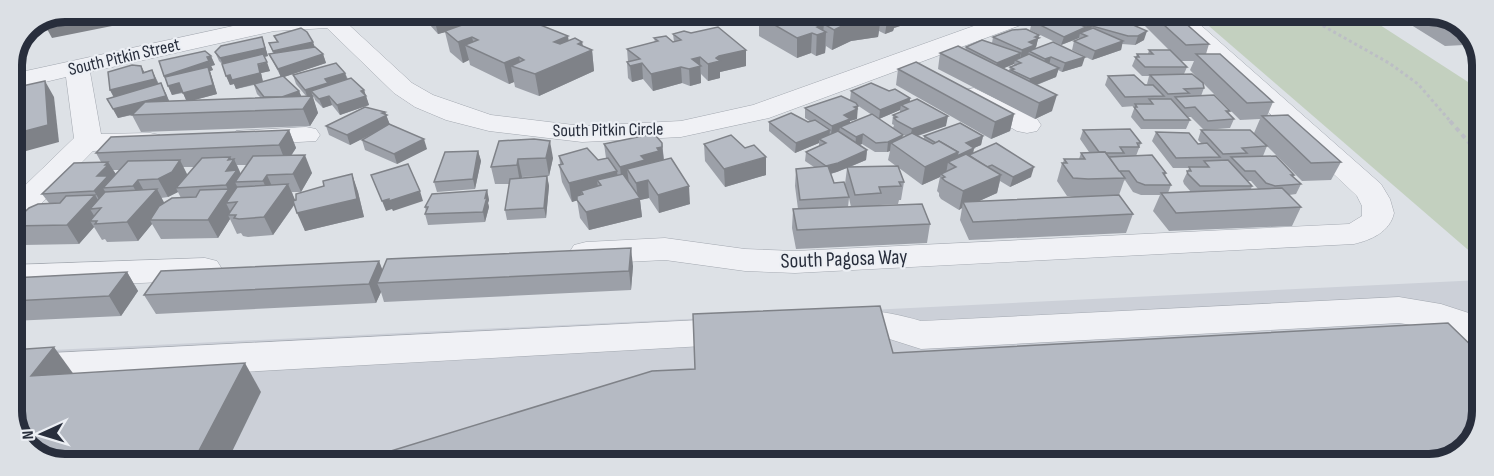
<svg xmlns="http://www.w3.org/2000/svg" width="1494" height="476" font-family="'Sofia Sans Condensed',sans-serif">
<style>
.built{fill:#ccd0d8}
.green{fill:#c3d0bf}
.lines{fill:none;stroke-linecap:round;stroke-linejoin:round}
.minor-casing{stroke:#a3a8b0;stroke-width:1}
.path-far1{stroke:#bcbec5;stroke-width:3;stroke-dasharray:3 3;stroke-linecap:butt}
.path{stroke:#bcbec5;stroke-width:4;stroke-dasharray:4.5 4.5;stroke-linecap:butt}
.minor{fill:#f0f1f5;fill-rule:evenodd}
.wall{fill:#9ca0a8;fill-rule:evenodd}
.shaded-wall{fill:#7f8288}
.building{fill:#b5bac3;stroke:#7f8288;stroke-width:1.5}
.labels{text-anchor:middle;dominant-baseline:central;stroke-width:4.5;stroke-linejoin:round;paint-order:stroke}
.far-street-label{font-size:18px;fill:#282e3c;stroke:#eceff4}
.street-label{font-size:21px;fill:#282e3c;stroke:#eceff4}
.rim{fill:none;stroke:#282e3c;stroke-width:8}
</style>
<rect width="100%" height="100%" fill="#dde1e6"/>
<path class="built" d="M1481,280L1480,425L1461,453L1429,464L51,462L12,352Z"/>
<path class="green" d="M1195,14H1363L1482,91L1481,261Z"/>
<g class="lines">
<g class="minor-casing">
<g id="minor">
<path d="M76,12H121L118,17L110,19L25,34L28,27L57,16Z"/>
<path d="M346,12H388L385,17L349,25L412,83L433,95L491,115L582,126L681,121L753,105L1010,13H1043L1040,18L769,118L681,137L582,142L489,131L446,120L415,107L394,93L327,28L274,31L90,72L101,134L150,133L160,135L164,141L160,147L93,151L23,222L12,225V198L74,138L66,77L12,90V74L274,17Z"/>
<path d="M1164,14H1188L1381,184L1390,199L1394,213C1390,232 1371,240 1354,244L795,273L745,271L665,260L586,264L574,261L569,253L574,245L586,242L665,238L745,249L795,251L1349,224L1362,216V206L1357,196Z"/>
<path d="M974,88L1037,119L1041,125L1037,131L1027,133L1017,131L965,102L961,96L965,90Z"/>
<path d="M306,127L316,129L320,135L316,141L246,145L236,143L232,137L236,131Z"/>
<path d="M205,258L217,261L222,269L217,277L205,280L12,289V265Z"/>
<path d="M1399,297L1441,304L1481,317L1480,347L1437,329L1399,323L921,349L880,336L841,338L828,334L822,325L828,316C861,306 889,312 921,321Z"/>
<path d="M739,318L752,321L758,331L752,341L739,344L12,385V355Z"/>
</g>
</g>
<path class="path-far1" d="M1302,14L1389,63L1418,84L1451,122"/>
<path class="path" d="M1450,121L1481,156"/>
<use href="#minor" class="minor"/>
</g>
<g class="wall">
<path d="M420,12L519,13L512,14L523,22L569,41L582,42L583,46L592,50L594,71L539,96L515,87L514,82L509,84L470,65L469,60L463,63L450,52L445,32L438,34L420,14Z"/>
<path d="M625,13H642V20L626,21Z"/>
<path d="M765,13H904L903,25L894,28L893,31L885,34L879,31L878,37L851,41L832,50L826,46L825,53L816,56L811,53L797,58L759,36V16Z"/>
<path d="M1057,13H1103L1101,21L1097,22V24L1115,17L1144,40L1135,45L1122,44L1121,50L1092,60L1072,50L1074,41L1079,40V38L1061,45L1030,30L1032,21L1056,19Z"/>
<path d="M1132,13L1175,14L1209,44L1206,54L1273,102L1267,116L1341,162L1331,180L1302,181L1267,146L1263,156L1246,157L1294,175L1293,177L1301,184L1296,194L1289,195L1301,207L1292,226L1169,231L1153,211L1160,195H1141L1133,192L1125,180L1124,181L1119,195L1133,214L1126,233L969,240L960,220L962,208L959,210L941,199L939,196V193L937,191L940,177L922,185L899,168L904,182L901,200H899L898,204L879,205V206L930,224L927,243L796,249L792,228L793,209H798L795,186L796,169L814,167L805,161L806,152L819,146V143L795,153L769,131V122H811L805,118V108L850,100L851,91H889L910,98V102L946,126L918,136L924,139V136H983L981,145L974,148L973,154L1031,177L1010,187L1000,181L997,193L979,201L1075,197L1067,196L1057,181L1062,163H1063L1064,159H1079L1081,153L1089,152L1080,139L1083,130L1141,143L1136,156L1166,173L1165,176L1171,185L1168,193L1191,192L1184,184L1183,181L1189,168H1173L1152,141L1156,132L1198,144L1201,143L1198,140L1201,130H1204L1191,117H1188L1190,120L1186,129H1141L1131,117L1135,106L1122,107L1105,85L1108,76L1148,85L1147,84L1149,76H1142L1132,66L1137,54H1148L1149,50H1169ZM1181,61H1194L1190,70L1200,81L1184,74L1187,67ZM1203,83L1240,120L1260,119L1254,133L1205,130L1230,128L1234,119L1229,113L1230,111L1201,96L1204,88ZM857,105L872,115L850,123V121L857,119ZM900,110V112L893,115L892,124L894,125L893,128L895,130L879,119ZM897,131L906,136L902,138ZM862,144L875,152H887L890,151L888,160L896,166L850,167L866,160L867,150L859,145ZM847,168L845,184L834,183L831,174ZM1247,181H1251L1258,189H1251L1252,186ZM849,198L851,207H848Z"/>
<path d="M1395,14H1443L1469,31L1477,50H1471L1464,45L1445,46L1408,23L1410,18H1401Z"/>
<path d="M673,34L746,50V66L720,72V78L708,81L701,74V83L690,86L682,83L653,91L643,79L632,82L628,78L627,62H628L627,49L655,42L654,38L674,42Z"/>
<path d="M1039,35L1036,47L1035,49L1082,66L1062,72L1058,70L1056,77L1037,85L1052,111L1035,119L938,69L940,53L965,50L966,47L992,43L993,37ZM1014,64V66L1010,67L1009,71L1003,68Z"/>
<path d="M274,36L315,47L323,54L326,63L284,77L299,91L301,96H306L296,84L293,75L345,73L348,79L364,90L369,105L340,115L332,105L323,108L315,100L314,97L313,98L318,113L310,126L141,132L132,115L118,118L107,99L114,98L110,90L141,66L144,72L152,70L159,84L166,93L169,101L186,100L183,93L172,95L164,76L211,56L215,65L211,66L213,70L210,71L217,94L194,100L261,98L257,94L254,85L236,89L234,84L230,85L223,65L219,61L215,52L262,37L268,56L264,57L270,71L261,73L263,82L281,77L269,54L273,53L269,43L277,42Z"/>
<path d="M1479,56L1482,62V75L1472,68Z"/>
<path d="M898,69L1014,114L1010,131L991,139L896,85Z"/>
<path d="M385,112L390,125L427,149L397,164L365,150L362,140L383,128L350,145L329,135L326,126Z"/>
<path d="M289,130L296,148L291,156L312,173L301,192H292L295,201L324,186L352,174L358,192L364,217L305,231L295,204L273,235L248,237L243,236L241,233L237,234L230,219L218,238L161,239L152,224L138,241L107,242L105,239L102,240L94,227L79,244L23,245L12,230V224L49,203L42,194L101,162L96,153ZM237,165H247L241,174ZM183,167H194L187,175ZM113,170H120L116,174ZM178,192L181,198L164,203L161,198L168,197Z"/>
<path d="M499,141L553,158L549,176H547L549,186L546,218L507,220L505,210L510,184H495L491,167ZM545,176L522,178V177Z"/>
<path d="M662,143L664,159L690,204L659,213L649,198L640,200L642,217L589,230L580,218L577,200L572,202L562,182L559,165L560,164L559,156L598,160L606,158L604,144Z"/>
<path d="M704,144L766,175L725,187L705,161Z"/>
<path d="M478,151L481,161L475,189L437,192L434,182Z"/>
<path d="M487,190L489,200L488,203L489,207L485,222L428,225L425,214L426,212L425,207Z"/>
<path d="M379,261L382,270L633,266L631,290L384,302L381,292L376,303L156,314L144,295Z"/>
<path d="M127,272L138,291L121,316L12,321V278Z"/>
<path d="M893,353L1429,464L355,462L695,369Z"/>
</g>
<g class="shaded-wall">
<path d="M123,12H125L126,15L127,23L52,38L47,29Z"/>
<path d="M163,12H178L164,15Z"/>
<path d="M458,13H467L470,26L438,34L434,18Z"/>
<path d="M469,13H483L484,18L472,28Z"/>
<path d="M487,13H519L501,17L490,24Z"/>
<path d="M869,13H875V17H881L878,37L851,41L832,50L834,30Z"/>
<path d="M891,13H904L903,25L894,28L893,31L885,34L888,14Z"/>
<path d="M1101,13H1103L1101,21L1097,22L1096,27L1092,26L1091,30L1080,33L1079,38L1061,45L1064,37L1086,27L1091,17Z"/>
<path d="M522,17L526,37L509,22Z"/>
<path d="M824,24L823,33L826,32L825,53L816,56L817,27Z"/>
<path d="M1147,31L1144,40L1135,45L1138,36Z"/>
<path d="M812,33L811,53L797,58V38Z"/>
<path d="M1039,35L1036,47L1035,48L1033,53L1029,51L1028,56L1020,59L1022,50L1035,37Z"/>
<path d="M568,36L571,56L554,42Z"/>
<path d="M262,37L268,56L224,67L220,58Z"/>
<path d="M472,37L475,49L465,45L469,60L463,63L458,42Z"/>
<path d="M1123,41L1121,50L1092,60L1095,51Z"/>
<path d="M313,42L316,50L277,60L273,51Z"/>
<path d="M582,42L584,54L592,50L594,71L539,96L535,74L578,44Z"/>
<path d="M746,50V66L720,72V78L708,81V64L719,56Z"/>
<path d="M1021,53L1019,62L1015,60L1014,64L995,72L997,63Z"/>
<path d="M323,54L326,63L281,78L278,69Z"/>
<path d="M211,56L215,65L211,66L207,57Z"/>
<path d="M519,57L521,69L511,66L514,82L509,84L504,63Z"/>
<path d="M700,57L701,83L690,86L689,69L692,59Z"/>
<path d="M1051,57L1049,65L1043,68L1045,59Z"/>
<path d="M1085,57L1082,66L1062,72L1065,63Z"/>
<path d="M209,61L213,70L210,71L217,94L187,102L183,93L209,71L168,85L164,76Z"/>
<path d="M267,62L270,71L261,73L263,82L236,89L234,84L230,85L226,76Z"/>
<path d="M642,63L643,79L632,82L630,66Z"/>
<path d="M141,66L146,75L152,70L160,88L115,99L110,90L143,73Z"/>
<path d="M681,67L682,83L653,91L651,74Z"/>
<path d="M1059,68L1056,77L1028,88L1030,79Z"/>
<path d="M345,73L348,82L311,91L318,113L310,126L303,109L308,99L305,90L325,79Z"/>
<path d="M45,81L54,97L59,142L26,151L14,134Z"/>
<path d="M161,83L171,105L118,118L113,109Z"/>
<path d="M179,83L183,92L172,95L168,86Z"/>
<path d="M364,90L369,105L340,115L337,105Z"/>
<path d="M299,91L303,100L268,102Z"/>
<path d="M1057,95L1052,111L1035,119L1039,103Z"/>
<path d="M329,96L332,105L323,108L319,99Z"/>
<path d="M910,98L909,107L901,105L900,110L879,119L880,110Z"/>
<path d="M858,106L857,119L850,121L849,128L840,127L839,132L831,135L832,126L844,115L854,107Z"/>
<path d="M385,112L390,125L350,145L347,135Z"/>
<path d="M1014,114L1010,131L991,139L995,122Z"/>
<path d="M948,116L946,126L910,138L912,129Z"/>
<path d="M289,130L296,148L286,163L279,145Z"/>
<path d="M830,130L829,139H819V143L795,153L796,143Z"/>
<path d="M863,134L862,144L855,147L856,137Z"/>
<path d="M903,135L901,145L891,143L890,151L887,152L888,142Z"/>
<path d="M983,136L981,145L974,148L972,158L955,165L957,156L966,143Z"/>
<path d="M424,139L427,149L397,164L394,154Z"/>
<path d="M550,141L553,158L549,176L546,158Z"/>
<path d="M662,143L664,164L627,169L629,183L622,185L620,167L657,148Z"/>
<path d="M867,150L866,160L837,172L825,175L826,166Z"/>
<path d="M478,151L481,161L475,189L473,179Z"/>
<path d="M958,152L955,166L948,162L946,174H941L940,177L922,185L925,167Z"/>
<path d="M305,155L312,173L301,192L293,174Z"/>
<path d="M230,157L233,162L234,159L242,177L235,182L241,195L226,203L232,215H228L230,219L218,238L208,220L228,190L226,185V171L228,160Z"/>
<path d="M766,157V175L725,187L724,169Z"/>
<path d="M518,159L522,177L520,183L517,165Z"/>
<path d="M180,160L189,178L176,188L178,192L168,197L158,179Z"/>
<path d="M108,162L119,179L103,188L111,202L105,209L94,191L97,176Z"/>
<path d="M1034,167L1031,177L1010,187L1013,177Z"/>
<path d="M617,171L619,189L601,185L597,180L599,194H583L581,191L582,199L572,202L569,183Z"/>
<path d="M352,174L358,192L364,217L305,231L297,213Z"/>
<path d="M267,175L275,193L271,199L263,181Z"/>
<path d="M1001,175L997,193L966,207L963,202L962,208L959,210L963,191Z"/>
<path d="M547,176L549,186L546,218L544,208Z"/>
<path d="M138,180L148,198L157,189L167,208L150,220L152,224L138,241L127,222L143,204L133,186Z"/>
<path d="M648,180L649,198L640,200L642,217L589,230L586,212L638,199L636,183Z"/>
<path d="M288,184L296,202L273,235L264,217Z"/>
<path d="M689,186L690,204L659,213L658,195Z"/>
<path d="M487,190L489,200L488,203L489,207L485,222L483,212L485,198Z"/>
<path d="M420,191L423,201L393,211L392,209L386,211L382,201Z"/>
<path d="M95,195L106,213L101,208L90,209L98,222L97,221H90L94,227L79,244L67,225Z"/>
<path d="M631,248L633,266L631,290L629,271Z"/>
<path d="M379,261L386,279L377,283L381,292L376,303L369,284Z"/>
<path d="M127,272L138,291L121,316L109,296Z"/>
<path d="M54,347L75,376H31Z"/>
<path d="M245,363L261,392L227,462H193Z"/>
</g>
<g class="building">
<path d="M96,12H123V14L47,29V22Z"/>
<path d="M429,13H458L434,18Z"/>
<path d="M496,13H506L522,17L509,22L515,25L528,20L568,36L554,42L560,44L575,38L582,42L578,44L592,50L535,74L511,66L524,60L519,57L504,63L465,45L478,40L472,37L458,42L445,31Z"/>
<path d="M765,13H874L881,17L852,21L834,30L824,24L817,27L826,32L817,35L812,33L797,38L759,16Z"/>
<path d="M1058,13H1101L1091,17L1098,20L1087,25Z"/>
<path d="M1152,14H1175L1209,44L1186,45Z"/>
<path d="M1426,14H1443L1468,30H1454Z"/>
<path d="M1047,16L1064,23L1070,21L1086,27L1064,37L1032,21Z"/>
<path d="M1115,17L1147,31L1138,36H1128L1092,26Z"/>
<path d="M718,27L746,50L719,56L716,58L720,61L708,64L700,57L692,59L701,66L689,69L681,67L651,74L642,63L630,66L627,62L640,59L627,49L658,41L654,38L666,36L673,42L681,40L673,34L684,31L691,33Z"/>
<path d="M301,28L307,32L313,42L273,51L269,43L278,42L274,36Z"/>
<path d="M1093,28L1123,41L1095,51L1074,41L1087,36L1080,33Z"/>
<path d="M1026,29L1039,35L1035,37L1039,38L1029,42L1035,45L1022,50L993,37L1012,30Z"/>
<path d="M262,37L265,48L220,58L215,52L221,46Z"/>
<path d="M982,40L1021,53L997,63L966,47Z"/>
<path d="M1053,42L1085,57L1065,63L1051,57L1045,59L1029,51Z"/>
<path d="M958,46L1057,95L1039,103L940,53Z"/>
<path d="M315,47L323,54L278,69L269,54Z"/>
<path d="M1149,50H1170L1187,67H1145L1135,57H1139L1137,54H1153Z"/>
<path d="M205,51L211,56L207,57L209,61L164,76L159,61Z"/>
<path d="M263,54L267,62L258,64L260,73L232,80L230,75L226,76L222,64Z"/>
<path d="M1029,54L1059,68L1030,79L1011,70L1014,69L1010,67L1021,63L1015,60Z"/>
<path d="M1196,54H1220L1273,102L1247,103Z"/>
<path d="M916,62L1014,114L995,122L898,69Z"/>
<path d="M336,63L345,73L325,79L328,83L305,90L293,75Z"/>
<path d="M132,65L141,66L143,73L152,70L155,79L110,90L108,72Z"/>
<path d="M208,67L213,85L183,93L179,83L168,86L165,77Z"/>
<path d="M1192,74L1203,83L1204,88L1184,89L1189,93L1168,94L1150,75Z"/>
<path d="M1134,75L1145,85H1153L1164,96L1125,97L1108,76Z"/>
<path d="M283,76L299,91L282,97H264L254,84Z"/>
<path d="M351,78L364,90L361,91L366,96L337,105L329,96L319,99L311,91Z"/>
<path d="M45,81L48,125L14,134L13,88Z"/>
<path d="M161,83L166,96L113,109L107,99Z"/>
<path d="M871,83L889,91L895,89L910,98L880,110L851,91Z"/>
<path d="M1214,95L1230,111H1226L1234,119L1208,121L1195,107L1185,108L1175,97Z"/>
<path d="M312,96L303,109L132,115L145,102Z"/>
<path d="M841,96L856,103L858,106L854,107L857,109L844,115L850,119L832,126L805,108Z"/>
<path d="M917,99L948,116L912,129L897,121L894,118L897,117L893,115L908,109L901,105Z"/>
<path d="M1149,99H1171L1190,120H1144L1134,107H1137L1135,104H1153Z"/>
<path d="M365,107L385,112L382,113L387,115L347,135L326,126Z"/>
<path d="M791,113L808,122L815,120L830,130L796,143L769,122Z"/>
<path d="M872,114L903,135L888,142L876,143L863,134L856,137L840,127Z"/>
<path d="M1288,115L1341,162L1311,163L1262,116Z"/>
<path d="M960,123L983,136L966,143L974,148L957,156L958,152L939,141L936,143L924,136Z"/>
<path d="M389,124L424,139L394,154L362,140Z"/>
<path d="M1130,129L1141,143H1137L1139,147H1120L1124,153H1106L1105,152H1099L1083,130Z"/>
<path d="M289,130L279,145L96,153L111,137Z"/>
<path d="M1201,130H1250L1267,146L1242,148L1247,153L1223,154Z"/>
<path d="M838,131L867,150L838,163L826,166L806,152L826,143L819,139Z"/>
<path d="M1156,132L1189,133L1198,144L1207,143L1220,157L1176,158Z"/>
<path d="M912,133L933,144L939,141L958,152L925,167L891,143Z"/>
<path d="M652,134L657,137L662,143V147L657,148L659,151L641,156L645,160L620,167L604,144Z"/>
<path d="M731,135L745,148L754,145L766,157L724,169L704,144Z"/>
<path d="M534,139L550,141L546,158L518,159L517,165L491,167L499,141Z"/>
<path d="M996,143L1034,167L1013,177L992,165L987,167L969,155Z"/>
<path d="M587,148L598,160L608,158L617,171L569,183L559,165L563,164L559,156Z"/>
<path d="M478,151L473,179L434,182L445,152Z"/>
<path d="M1105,152L1125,178L1088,179L1073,178L1062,163H1067L1064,159H1085L1081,153Z"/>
<path d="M966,154L1001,175L963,191L945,181L942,178L945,177L941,174L956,167L948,162Z"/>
<path d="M305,155L293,174L267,175L263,181L235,182L253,156Z"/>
<path d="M1152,155L1166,173H1163L1171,185H1145L1137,182L1129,171H1119L1109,157Z"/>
<path d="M1276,156L1294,175H1291L1301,184L1275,186L1266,183L1255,171H1245L1231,157Z"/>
<path d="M230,157L228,160L234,159L226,171L237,170L226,185L176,188L202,158Z"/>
<path d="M671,158L689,186L658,195L648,180L636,183L627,169Z"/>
<path d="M180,160L172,172L158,179L138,180L133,186L103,188L128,161Z"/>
<path d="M1228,160L1252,186H1200L1188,174L1187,171H1191L1189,167H1209L1204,161Z"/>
<path d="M108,162L105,165H108L97,176H108L94,191L42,194L74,163Z"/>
<path d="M408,164L420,191L389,201V199L382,201L371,175Z"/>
<path d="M828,166L834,183L844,182L849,197L800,200L796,169Z"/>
<path d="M898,166L904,182H899L901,186L879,187L881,193L855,195L847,167Z"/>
<path d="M352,174L357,199L297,213L293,201L296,200V194L324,186L323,181Z"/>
<path d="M623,174L640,198L586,212L577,200V196L583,194L581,191L601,185L597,180Z"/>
<path d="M547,176L544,208L505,210L510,179Z"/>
<path d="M288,184L264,217L239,219L234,218L236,215H228L237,202L226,203L237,187Z"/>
<path d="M1282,188L1301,207L1176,213L1161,193Z"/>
<path d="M157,189L127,222L95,224L97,221H90L101,208L90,209L105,192Z"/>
<path d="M229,189L208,220H150L159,206L172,198L196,197L200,190Z"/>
<path d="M487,190L485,198L487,197L483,212L425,214L428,207H425L432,194Z"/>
<path d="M95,195L67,225L12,226V224L29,208L38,204L60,203L66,196Z"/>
<path d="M1119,195L1133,214L973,222L963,202Z"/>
<path d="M922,204L930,224L797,230L793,209Z"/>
<path d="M631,248L629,271L377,283L387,259Z"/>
<path d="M379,261L369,284L144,295L161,271Z"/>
<path d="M127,272L109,296L12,301V278Z"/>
<path d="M880,306L893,353L1448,323L1480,354V425L1461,453L1429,464H1386L1373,455L1269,461L1263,452L1222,455L1225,460L1198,462L1195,456L1154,460L1156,464L355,462L652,371L695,369L693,314Z"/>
<path d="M54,347L31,376L245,363L193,462H51L25,445L12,417V350Z"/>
</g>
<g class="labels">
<g class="far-street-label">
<text transform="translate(124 57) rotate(-13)">South Pitkin Street</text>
<text transform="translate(608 130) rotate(-1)">South Pitkin Circle</text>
</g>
<g class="street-label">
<text transform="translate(844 259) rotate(-2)">South Pagosa Way</text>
</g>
</g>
<path d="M0 0H1494V476H0ZM65 22H1429A43 43 0 0 1 1472 65V411A43 43 0 0 1 1429 454H65A43 43 0 0 1 22 411V65A43 43 0 0 1 65 22Z" fill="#dce0e5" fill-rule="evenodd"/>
<path class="rim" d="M65 22H1429A43 43 0 0 1 1472 65V411A43 43 0 0 1 1429 454H65A43 43 0 0 1 22 411V65A43 43 0 0 1 65 22Z"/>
<g transform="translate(42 434) rotate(266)" stroke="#eceff4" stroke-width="4.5" paint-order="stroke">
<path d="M0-4.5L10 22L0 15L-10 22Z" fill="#282e3c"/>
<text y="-9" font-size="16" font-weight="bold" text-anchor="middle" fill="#282e3c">N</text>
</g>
</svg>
